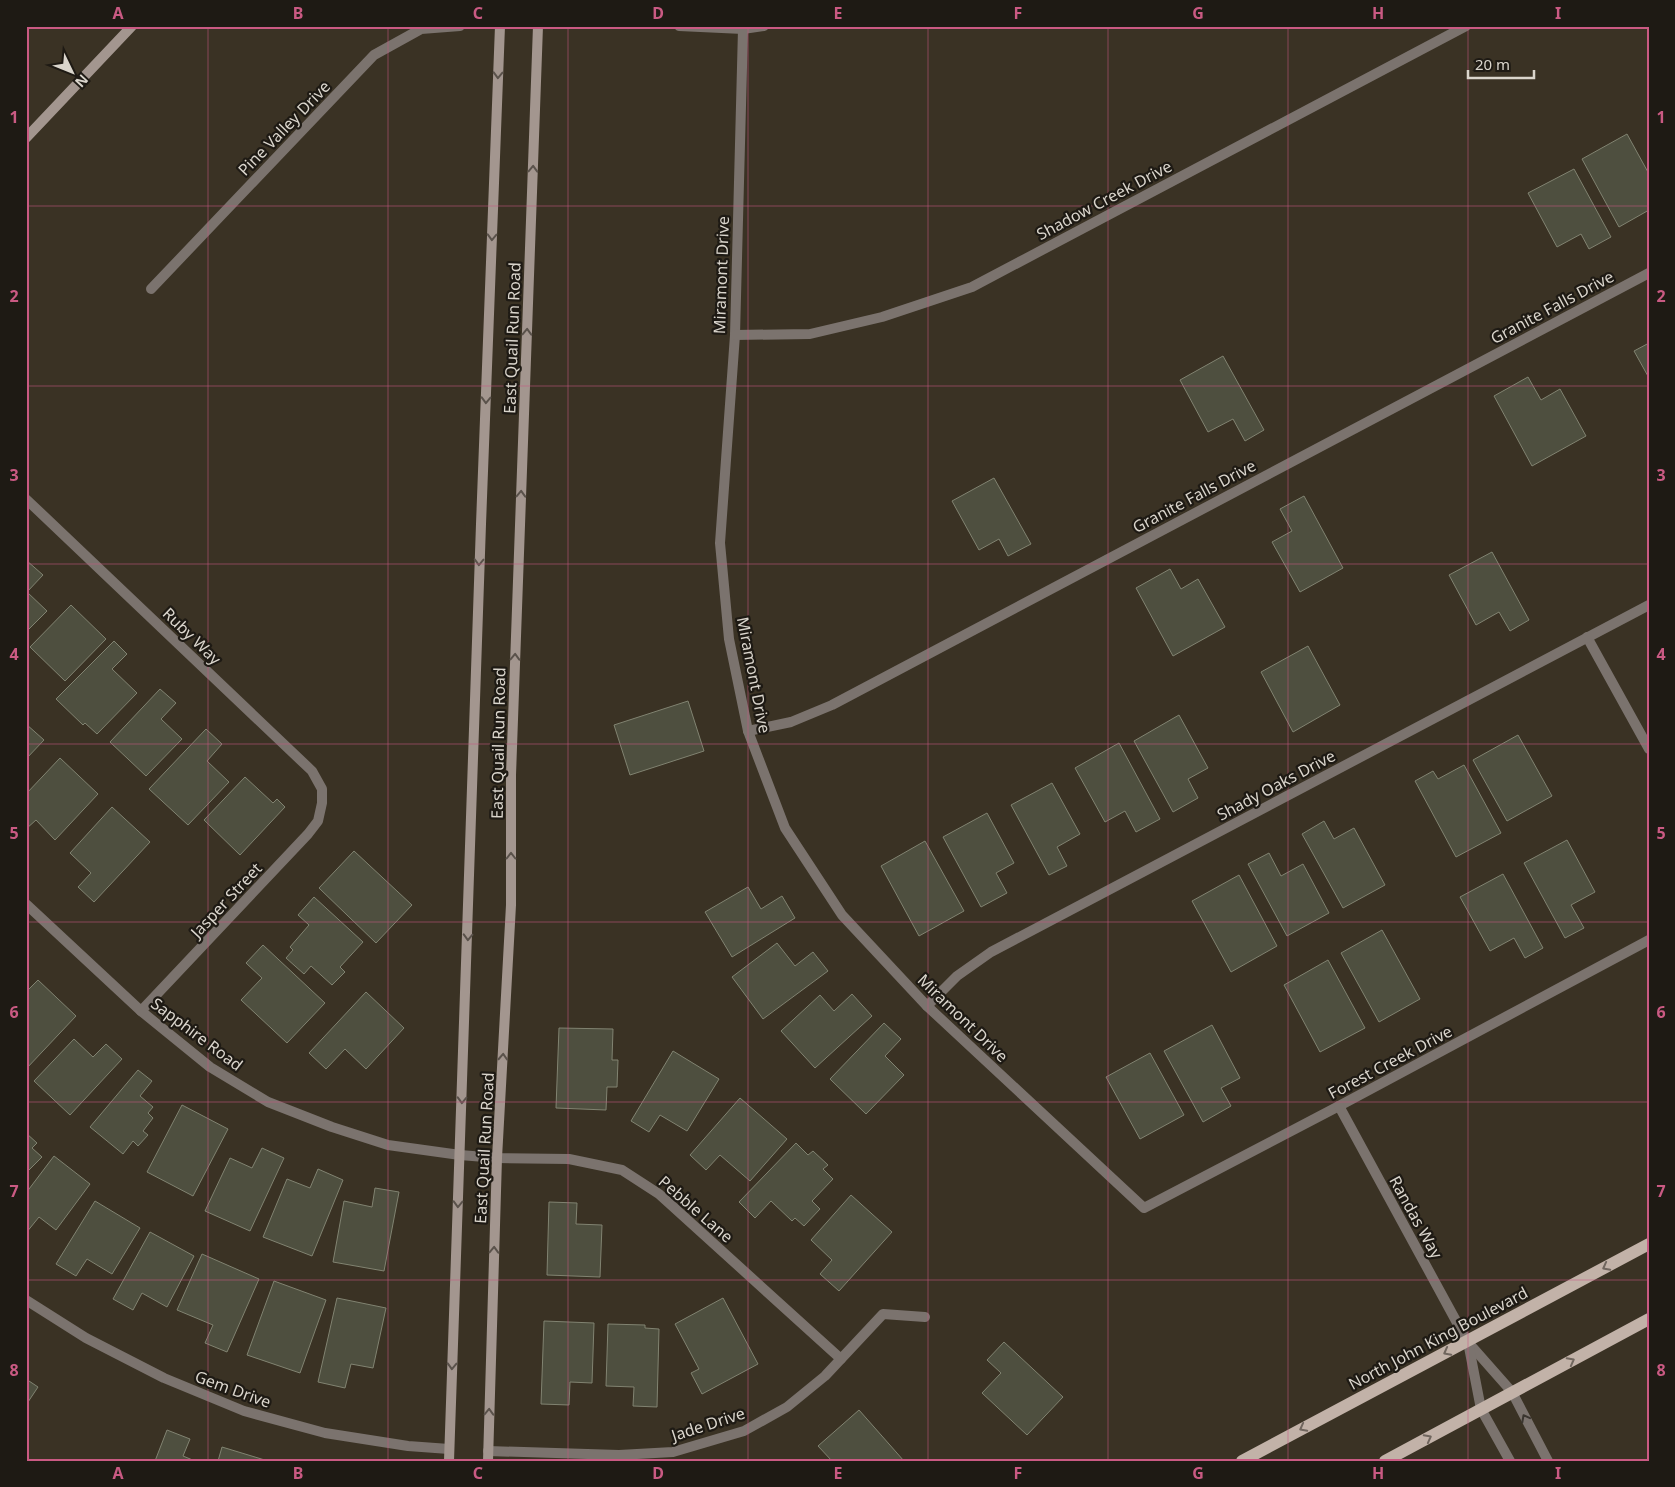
<svg xmlns="http://www.w3.org/2000/svg" width="1675" height="1487" font-family="'Noto Sans',sans-serif">
<style>
.building{fill:#4e4f3f;stroke:#818371}
.lines{fill:none;stroke-linecap:round;stroke-linejoin:round}
.street{stroke:#7b736e;stroke-width:10}
.secondary{stroke:#a3968f;stroke-width:10}
.primary{stroke:#c2b2a8;stroke-width:12}
.oneway{stroke:#5a524b}
.oneway2{stroke:#70665e}
.oneway3{stroke:#3a352f}
.grid{fill:none;stroke:#ca5a83;stroke-width:1;stroke-opacity:0.55}
.labels{text-anchor:middle;dominant-baseline:central;stroke-width:4.5;stroke-linejoin:round;paint-order:stroke}
.street-label{font-size:16px;fill:#dad5cc;stroke:#1e1a14}
.neatline{fill:none;stroke:#ca5a83;stroke-width:2}
.grid-label{font-size:16px;text-anchor:middle;font-weight:bold;fill:#ca5a83}
</style>
<rect width="100%" height="100%" fill="#3a3224"/>
<g class="building">
<path d="M1627,134L1649,174V210L1619,227L1582,159Z"/>
<path d="M1574,169L1611,237L1589,249L1581,234L1557,247L1528,193Z"/>
<path d="M1649,343V378L1634,351Z"/>
<path d="M1223,356L1264,430L1245,441L1233,419L1208,432L1180,380Z"/>
<path d="M1528,377L1541,400L1560,389L1586,436L1532,466L1494,396Z"/>
<path d="M994,478L1031,544L1008,556L999,539L979,550L952,501Z"/>
<path d="M1304,496L1343,568L1300,592L1272,542L1292,531L1280,509Z"/>
<path d="M1492,552L1529,620L1510,631L1499,612L1476,625L1449,575Z"/>
<path d="M26,560L43,575L27,592L47,611L26,632Z"/>
<path d="M1170,569L1181,589L1198,579L1225,627L1173,656L1136,588Z"/>
<path d="M71,605L106,639L65,681L30,647Z"/>
<path d="M114,641L127,654L112,669L137,693L97,734L85,723L83,725L56,699Z"/>
<path d="M1308,646L1340,705L1293,732L1261,672Z"/>
<path d="M160,689L176,703L161,719L182,739L146,776L110,742Z"/>
<path d="M688,701L704,751L630,775L614,725Z"/>
<path d="M1179,715L1208,768L1188,779L1198,798L1173,812L1134,741Z"/>
<path d="M26,724L44,740L26,759Z"/>
<path d="M206,729L222,744L207,761L229,782L188,825L149,789Z"/>
<path d="M1518,735L1552,796L1507,821L1473,760Z"/>
<path d="M1119,743L1160,819L1136,832L1125,811L1105,822L1075,768Z"/>
<path d="M60,758L98,794L55,840L36,820L26,829V794Z"/>
<path d="M1464,765L1501,833L1456,857L1415,781L1433,771L1438,779Z"/>
<path d="M245,777L273,803L277,799L285,807L240,855L204,820Z"/>
<path d="M1052,783L1080,834L1057,847L1067,866L1049,875L1011,805Z"/>
<path d="M112,807L150,842L94,902L78,887L91,873L70,853Z"/>
<path d="M987,813L1014,863L996,873L1007,893L981,907L943,837Z"/>
<path d="M1324,821L1334,839L1354,828L1385,885L1343,908L1302,834Z"/>
<path d="M1567,840L1595,892L1571,905L1584,928L1565,938L1524,863Z"/>
<path d="M925,841L964,911L919,936L881,866Z"/>
<path d="M354,851L412,905L376,943L319,888Z"/>
<path d="M1269,853L1281,876L1303,864L1329,913L1287,936L1248,864Z"/>
<path d="M1503,874L1543,948L1525,958L1514,938L1490,951L1460,897Z"/>
<path d="M1239,875L1277,946L1231,972L1192,901Z"/>
<path d="M748,887L761,909L782,896L795,918L732,957L705,912Z"/>
<path d="M314,897L363,942L340,967L345,972L332,985L311,966L304,974L286,958L293,950L290,947L309,925L298,915Z"/>
<path d="M1382,930L1420,999L1379,1022L1341,953Z"/>
<path d="M777,943L795,966L813,952L828,971L763,1019L732,977Z"/>
<path d="M263,945L325,1003L287,1043L241,1000L262,978L246,963Z"/>
<path d="M1328,960L1365,1028L1320,1052L1284,985Z"/>
<path d="M38,980L76,1016L26,1069V992Z"/>
<path d="M366,992L404,1028L366,1069L345,1049L326,1069L309,1053Z"/>
<path d="M852,994L872,1016L815,1068L781,1031L820,995L834,1011Z"/>
<path d="M884,1023L901,1039L885,1056L904,1075L866,1114L830,1079Z"/>
<path d="M1212,1025L1240,1078L1221,1088L1231,1106L1203,1122L1164,1051Z"/>
<path d="M559,1028L613,1029L612,1060H618L617,1087H607L606,1110L556,1108Z"/>
<path d="M74,1039L93,1057L106,1044L122,1059L70,1115L34,1081Z"/>
<path d="M673,1051L719,1079L687,1131L660,1115L649,1132L631,1121Z"/>
<path d="M1150,1053L1184,1115L1140,1139L1106,1077Z"/>
<path d="M138,1070L152,1081L140,1096L153,1107L148,1113L153,1118L143,1131L148,1135L138,1146L133,1141L123,1154L90,1127Z"/>
<path d="M740,1098L787,1139L750,1181L720,1155L706,1170L690,1155Z"/>
<path d="M182,1105L228,1129L193,1196L147,1172Z"/>
<path d="M26,1133L37,1143L32,1148L42,1157L26,1173Z"/>
<path d="M796,1143L808,1155L813,1151L828,1165L823,1169L833,1179L812,1201L820,1209L804,1226L795,1218L792,1221L771,1201L755,1218L739,1202Z"/>
<path d="M262,1148L284,1158L250,1231L205,1211L230,1158L252,1168Z"/>
<path d="M54,1156L90,1184L56,1230L39,1217L26,1233V1193Z"/>
<path d="M318,1169L343,1180L312,1256L263,1237L287,1179L310,1188Z"/>
<path d="M375,1188L399,1192L384,1271L333,1262L344,1201L372,1207Z"/>
<path d="M851,1195L892,1232L839,1291L820,1274L832,1260L811,1240Z"/>
<path d="M95,1201L140,1228L112,1274L87,1259L76,1276L56,1264Z"/>
<path d="M549,1202L577,1203L576,1224L602,1225L600,1277L547,1275Z"/>
<path d="M150,1232L194,1256L167,1307L142,1293L133,1310L113,1299Z"/>
<path d="M202,1254L259,1279L227,1352L205,1343L213,1325L177,1310Z"/>
<path d="M274,1281L326,1300L300,1373L247,1355Z"/>
<path d="M337,1298L386,1308L373,1368L351,1364L345,1388L318,1382Z"/>
<path d="M723,1298L758,1364L702,1394L691,1373L699,1369L675,1324Z"/>
<path d="M544,1321L594,1323L592,1383L570,1382L569,1405L541,1404Z"/>
<path d="M608,1324L645,1325V1328L659,1329L657,1407L633,1406L634,1387L606,1386Z"/>
<path d="M1004,1342L1063,1397L1027,1435L982,1393L1001,1373L987,1360Z"/>
<path d="M26,1379L38,1387L26,1405Z"/>
<path d="M859,1410L904,1461H832L818,1446Z"/>
<path d="M167,1430L190,1439L183,1456L195,1461H155Z"/>
<path d="M222,1447L268,1461H218Z"/>
</g>
<g class="lines">
<g class="street">
<path d="M679,26L743,29L764,26"/>
<path d="M743,29L735,335L720,543L729,639L748,731L785,828L842,915L927,1006L1144,1208L1339,1106L1649,940"/>
<path d="M151,289L374,55L421,29L460,26"/>
<path d="M735,335L810,334L882,317L972,287L1466,26"/>
<path d="M26,499L312,771L322,789V803L318,821L308,834L141,1011"/>
<path d="M1587,637L1649,749"/>
<path d="M748,731L791,722L832,705L1649,273"/>
<path d="M26,904L141,1011L210,1067L268,1102L332,1127L388,1145L460,1155L497,1158L569,1159L622,1170L659,1194L841,1359"/>
<path d="M927,1006L957,976L991,952L1649,605"/>
<path d="M1339,1106L1467,1341L1512,1392L1548,1461"/>
<path d="M26,1300L86,1338L164,1378L244,1411L325,1433L408,1446L449,1449"/>
<path d="M1468,1342L1481,1409L1510,1461"/>
<path d="M488,1451L619,1455L673,1452L744,1431L787,1407L825,1376L883,1314L925,1317"/>
</g>
<g class="secondary">
<path d="M26,138L132,26"/>
<path d="M449,1461L481,524L500,26"/>
<path d="M488,1461L497,1158L511,905V775L538,26"/>
</g>
<g class="primary">
<path d="M1242,1461L1649,1244"/>
<path d="M1385,1461L1649,1319"/>
</g>
</g>
<defs><path id="oneway-chevron" d="M-2-3.5L2.5 0L-2 3.5" fill="none" stroke-width="1.6" stroke-linecap="round" stroke-linejoin="round" transform="scale(1.25)"/></defs>
<g class="oneway">
<use href="#oneway-chevron" transform="translate(498 75) rotate(92)"/>
<use href="#oneway-chevron" transform="translate(533 169) rotate(-88)"/>
<use href="#oneway-chevron" transform="translate(492 237) rotate(92)"/>
<use href="#oneway-chevron" transform="translate(527 332) rotate(-88)"/>
<use href="#oneway-chevron" transform="translate(486 400) rotate(92)"/>
<use href="#oneway-chevron" transform="translate(521 494) rotate(-88)"/>
<use href="#oneway-chevron" transform="translate(479 562) rotate(92)"/>
<use href="#oneway-chevron" transform="translate(515 657) rotate(-88)"/>
<use href="#oneway-chevron" transform="translate(511 856) rotate(-90)"/>
<use href="#oneway-chevron" transform="translate(468 937) rotate(92)"/>
<use href="#oneway-chevron" transform="translate(503 1057) rotate(-87)"/>
<use href="#oneway-chevron" transform="translate(462 1100) rotate(92)"/>
<use href="#oneway-chevron" transform="translate(458 1204) rotate(92)"/>
<use href="#oneway-chevron" transform="translate(494 1250) rotate(-88)"/>
<use href="#oneway-chevron" transform="translate(452 1366) rotate(92)"/>
<use href="#oneway-chevron" transform="translate(489 1412) rotate(-88)"/>
</g>
<g class="oneway2">
<use href="#oneway-chevron" transform="translate(1606 1267) rotate(152)"/>
<use href="#oneway-chevron" transform="translate(1447 1352) rotate(152)"/>
<use href="#oneway-chevron" transform="translate(1571 1361) rotate(-28)"/>
<use href="#oneway-chevron" transform="translate(1303 1428) rotate(152)"/>
<use href="#oneway-chevron" transform="translate(1428 1438) rotate(-28)"/>
</g>
<use class="oneway3" href="#oneway-chevron" transform="translate(1525 1418) rotate(-118)"/>
<path class="grid" d="M208,26V1461M388,26V1461M568,26V1461M748,26V1461M928,26V1461M1108,26V1461M1288,26V1461M1468,26V1461M26,206H1649M26,386H1649M26,564H1649M26,744H1649M26,922H1649M26,1102H1649M26,1280H1649"/>
<g class="labels">
<g class="street-label">
<text transform="translate(284 128) rotate(-46)">Pine Valley Drive</text>
<text transform="translate(1104 200) rotate(-28)">Shadow Creek Drive</text>
<text transform="translate(721 275) rotate(-88)">Miramont Drive</text>
<text transform="translate(1552 307) rotate(-28)">Granite Falls Drive</text>
<text transform="translate(512 338) rotate(-88)">East Quail Run Road</text>
<text transform="translate(1194 496) rotate(-28)">Granite Falls Drive</text>
<text transform="translate(192 636) rotate(44)">Ruby Way</text>
<text transform="translate(754 675) rotate(79)">Miramont Drive</text>
<text transform="translate(498 743) rotate(-89)">East Quail Run Road</text>
<text transform="translate(1276 785) rotate(-28)">Shady Oaks Drive</text>
<text transform="translate(226 900) rotate(-47)">Jasper Street</text>
<text transform="translate(963 1018) rotate(44)">Miramont Drive</text>
<text transform="translate(197 1034) rotate(37)">Sapphire Road</text>
<text transform="translate(1390 1062) rotate(-28)">Forest Creek Drive</text>
<text transform="translate(484 1148) rotate(-87)">East Quail Run Road</text>
<text transform="translate(696 1209) rotate(41)">Pebble Lane</text>
<text transform="translate(1416 1217) rotate(61)">Randas Way</text>
<text transform="translate(1438 1338) rotate(-28)">North John King Boulevard</text>
<text transform="translate(233 1389) rotate(20)">Gem Drive</text>
<text transform="translate(708 1424) rotate(-18)">Jade Drive</text>
</g>
</g>
<rect width="1675" height="1487" fill="none" stroke="#1e1a14" stroke-width="55"/>
<g transform="translate(72 72) rotate(133)" stroke="#1e1a14" stroke-width="4" paint-order="stroke">
<path d="M0-4L9 19L0 12L-9 19Z" fill="#dad5cc"/>
<text y="-8" font-size="14" font-weight="bold" text-anchor="middle" fill="#dad5cc">N</text>
</g>
<path d="M1468 70v8h66v-8" fill="none" stroke="#dad5cc" stroke-width="2.5"/>
<text x="1475" y="70" font-size="15" fill="#dad5cc" stroke="#1e1a14" stroke-width="4" paint-order="stroke">20 m</text>
<rect x="28" y="28" width="1620" height="1432" class="neatline"/>
<g class="grid-label">
<text x="118" y="19">A</text>
<text x="298" y="19">B</text>
<text x="478" y="19">C</text>
<text x="658" y="19">D</text>
<text x="838" y="19">E</text>
<text x="1018" y="19">F</text>
<text x="1198" y="19">G</text>
<text x="1378" y="19">H</text>
<text x="1558" y="19">I</text>
<text x="14" y="123">1</text>
<text x="1661" y="123">1</text>
<text x="14" y="302">2</text>
<text x="1661" y="302">2</text>
<text x="14" y="481">3</text>
<text x="1661" y="481">3</text>
<text x="14" y="660">4</text>
<text x="1661" y="660">4</text>
<text x="14" y="839">5</text>
<text x="1661" y="839">5</text>
<text x="14" y="1018">6</text>
<text x="1661" y="1018">6</text>
<text x="14" y="1197">7</text>
<text x="1661" y="1197">7</text>
<text x="14" y="1376">8</text>
<text x="1661" y="1376">8</text>
<text x="118" y="1479">A</text>
<text x="298" y="1479">B</text>
<text x="478" y="1479">C</text>
<text x="658" y="1479">D</text>
<text x="838" y="1479">E</text>
<text x="1018" y="1479">F</text>
<text x="1198" y="1479">G</text>
<text x="1378" y="1479">H</text>
<text x="1558" y="1479">I</text>
</g>
</svg>
